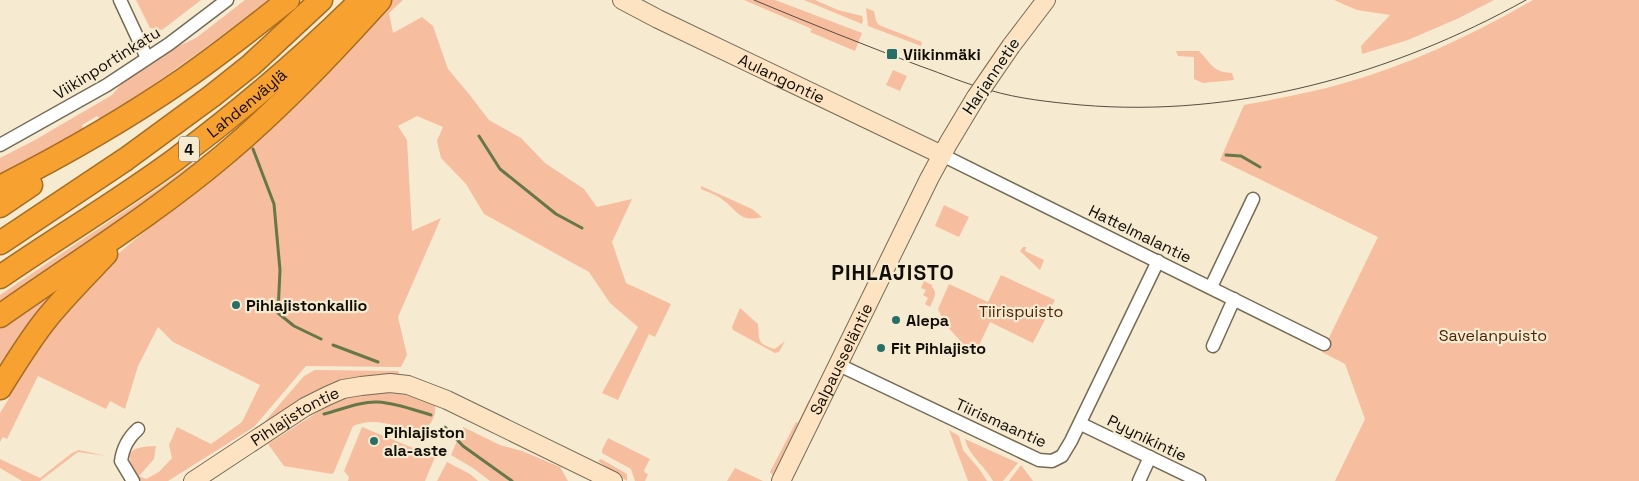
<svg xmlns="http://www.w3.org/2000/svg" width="1639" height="481" font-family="'Space Grotesk',sans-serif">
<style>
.green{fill:#f7bd9f}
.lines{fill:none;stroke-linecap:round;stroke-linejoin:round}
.stream{stroke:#657847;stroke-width:3}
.street-casing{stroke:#756b54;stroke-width:15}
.secondary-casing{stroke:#756b54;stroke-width:20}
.highway-casing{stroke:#a66d21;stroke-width:25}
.street{stroke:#fff;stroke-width:12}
.secondary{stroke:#fde3c1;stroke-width:18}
.highway{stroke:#f7a130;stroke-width:22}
.tram{stroke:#544e41;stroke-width:1}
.secondary-bridge-casing{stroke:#756b54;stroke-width:20;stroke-linecap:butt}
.secondary-bridge{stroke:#fde3c1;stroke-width:18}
.poi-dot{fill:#27706a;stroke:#f6ebd1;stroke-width:2}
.labels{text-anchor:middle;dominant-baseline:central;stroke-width:4.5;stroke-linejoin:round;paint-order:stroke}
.shield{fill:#f6ebd1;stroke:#555042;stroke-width:1}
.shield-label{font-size:15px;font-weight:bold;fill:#100d05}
.poi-label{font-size:16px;font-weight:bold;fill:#100d05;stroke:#f6ebd1;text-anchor:start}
.street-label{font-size:16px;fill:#100d05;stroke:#f6ebd1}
.park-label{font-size:16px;fill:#4f2307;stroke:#f6ebd1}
.district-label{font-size:21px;font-weight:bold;letter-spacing:1px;fill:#100d05;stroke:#f6ebd1}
</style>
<rect width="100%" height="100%" fill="#f6ebd1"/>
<g class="green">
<path d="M136,0H201L162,30L150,28Z"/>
<path d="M245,0H268C214,42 159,83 100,119L97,116L82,125L83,129L41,153L0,181V158L35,140L112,95L124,81L172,49L196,38Z"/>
<path d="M390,0H403L389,13L393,33L422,17L433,26L448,69L469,94L489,120L521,138L545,163L584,189L597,207L632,199L612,242L626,283L671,304L655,337L649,334L618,400L602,393L638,327L610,303L589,272L484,214L466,184L441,158L437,141L443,127L417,116L398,126L407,140L412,231L441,218L398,317L407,355L401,367L306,366L254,427L168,481H141C125,457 122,447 156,446L154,459L139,476L146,479L159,472L172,458L169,445L177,427L211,444L242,422L260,385L173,342L158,327L138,366L125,409L110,401L106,409L38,376L7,439L3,437L0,442V413L8,400L13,383L47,332L111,260L139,236L232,163Z"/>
<path d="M744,0H775L862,33L855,51L810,32L812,29Z"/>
<path d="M804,0H815L838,10L862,16L863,20L862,24Z"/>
<path d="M1334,0H1494L1459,18L1408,40L1362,54L1361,46L1390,15L1357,10Z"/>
<path d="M1533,0H1639V481H1335L1365,419L1345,364L1322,352L1378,237L1220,160L1244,105C1276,99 1309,93 1341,84C1409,65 1472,35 1533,0Z"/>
<path d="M866,8L874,11L876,21L879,25L922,42L921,46L868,26Z"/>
<path d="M1199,51C1212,64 1212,72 1232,73L1234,80L1203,83L1194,79V57L1178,56L1176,51Z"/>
<path d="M893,70L907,76L900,91L886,85Z"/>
<path d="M244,125L236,138L0,310V295L162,186Z"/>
<path d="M701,186L752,209L762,217C740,223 738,211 723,200C717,195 708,192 701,189Z"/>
<path d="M944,205L969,217L959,237L935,226Z"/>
<path d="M1023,247H1026L1025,251L1044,260L1040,270L1020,251Z"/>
<path d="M72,273L0,377V322Z"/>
<path d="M1001,275L1055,300L1033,343L990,322L974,356L945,324L938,309L949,284L988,302Z"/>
<path d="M924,281L932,285V287C938,293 934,298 930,307L925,304L928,298L923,295L926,290L921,288Z"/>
<path d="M740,308L758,324C759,340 757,344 775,349L785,341L779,352L775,353L733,330L732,327Z"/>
<path d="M315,370L398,371L399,373V376L260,427L304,376Z"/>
<path d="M382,392L414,396L435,405C437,416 429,429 419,433C397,427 376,416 353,426L334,472L332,474L284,466L268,444L332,403L349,397Z"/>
<path d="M809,400L813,401L775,478L770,472L796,422L798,423C802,415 805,407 809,400Z"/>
<path d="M362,427L435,457L425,481H348L349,477L344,471Z"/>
<path d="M463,427L500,445L522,451L560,467L568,481H490L473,468L451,455Z"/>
<path d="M949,430L959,436L963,450L980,470L987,481H968Z"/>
<path d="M608,438L650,459L644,470L645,473L648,474L645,481H635L631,469L602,453V450Z"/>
<path d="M965,439L1018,463L1003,481H993C985,466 969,456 965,439Z"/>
<path d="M79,450L106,456L78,452L40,481H22L0,468V459L40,478L72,453Z"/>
<path d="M601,459L627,474V481L599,462V460Z"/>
<path d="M447,462L470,474L478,481H437Z"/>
<path d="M1021,465L1033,481H1009Z"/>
<path d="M735,468L763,481H727Z"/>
</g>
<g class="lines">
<g class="stream">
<path d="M479,136L500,169L556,214L582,228"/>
<path d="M253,149L274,204L280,270L278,313L294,326L321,339"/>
<path d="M1226,155L1241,156L1260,167"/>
<path d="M333,345L378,362"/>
<path d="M324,414C341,410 360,401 378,402C396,403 414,410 431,415"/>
<path d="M445,427L463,446L512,481"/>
</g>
<g class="street-casing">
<g id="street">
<path d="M120,0L147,58"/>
<path d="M0,145L107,85L169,44L227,0"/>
<path d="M942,155L1324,344"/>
<path d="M1211,287L1253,199"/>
<path d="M1213,346L1234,299"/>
<path d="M839,365L1039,460L1052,461L1062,456L1071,441L1158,261"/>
<path d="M1081,424L1199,481"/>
<path d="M133,481L121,461C123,447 128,438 138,429"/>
<path d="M1139,481L1150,457"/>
</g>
</g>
<g class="secondary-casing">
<g id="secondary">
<path id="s1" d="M622,0L658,19L942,155"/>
<path d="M1011,46L1046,0"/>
<path id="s2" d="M193,481L305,407L327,396L343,389L361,386L390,383L408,385L447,400L613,481"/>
<path id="s3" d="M781,481L929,179L949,142L976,97"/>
</g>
</g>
<g class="highway-casing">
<g id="highway">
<path d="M0,187C63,155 126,119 184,79C220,54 254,27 288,0"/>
<path d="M0,206L31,185"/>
<path d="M0,243L126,159L212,96L251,65L321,0"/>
<path id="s4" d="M0,277C58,237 119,201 176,159C241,110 302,59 360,1"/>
<path d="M0,316C75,263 154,214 224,155C281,107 331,54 380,0"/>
<path d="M0,388C15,364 30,339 48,317C66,295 86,275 106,254"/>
</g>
</g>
<use href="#street" class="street"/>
<use href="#secondary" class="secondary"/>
<use href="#highway" class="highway"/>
<path class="tram" d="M754,0C809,23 864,45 920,66C943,74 966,84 989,90C1019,99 1050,102 1081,105C1236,118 1391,75 1526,0"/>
<g class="secondary-bridge-casing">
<path id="secondary-bridge" d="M976,97L1011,46"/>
</g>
<use href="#secondary-bridge" class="secondary-bridge"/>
</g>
<g class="poi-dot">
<rect x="886" y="48" width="12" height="12" rx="2.5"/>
<circle cx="236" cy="305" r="5"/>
<circle cx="896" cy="320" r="5"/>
<circle cx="881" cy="348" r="5"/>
<circle cx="374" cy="441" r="5"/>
</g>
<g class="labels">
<rect class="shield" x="179" y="136.5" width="20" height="25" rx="4"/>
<g class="shield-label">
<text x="189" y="149">4</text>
</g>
<g class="poi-label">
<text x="903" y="54">Viikinmäki</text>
<text x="246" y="305">Pihlajistonkallio</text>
<text x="906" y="320">Alepa</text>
<text x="891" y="348">Fit Pihlajisto</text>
<text x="384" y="432">Pihlajiston<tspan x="384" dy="18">ala-aste</tspan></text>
</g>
<g class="street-label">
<text transform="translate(107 63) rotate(-32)">Viikinportinkatu</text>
<text transform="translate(991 76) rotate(-56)">Harjannetie</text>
<text stroke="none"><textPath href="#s1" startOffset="178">Aulangontie</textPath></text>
<text stroke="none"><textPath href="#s4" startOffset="302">Lahdenväylä</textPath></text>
<text transform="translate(1140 234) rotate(26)">Hattelmalantie</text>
<text stroke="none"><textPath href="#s3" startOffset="136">Salpausseläntie</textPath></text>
<text stroke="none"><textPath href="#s2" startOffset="121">Pihlajistontie</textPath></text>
<text transform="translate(1001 423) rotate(24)">Tiirismaantie</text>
<text transform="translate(1147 438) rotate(26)">Pyynikintie</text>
</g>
<g class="park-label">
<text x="1021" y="311">Tiirispuisto</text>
<text x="1493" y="335">Savelanpuisto</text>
</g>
<g class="district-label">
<text x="893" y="272">PIHLAJISTO</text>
</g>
</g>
</svg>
